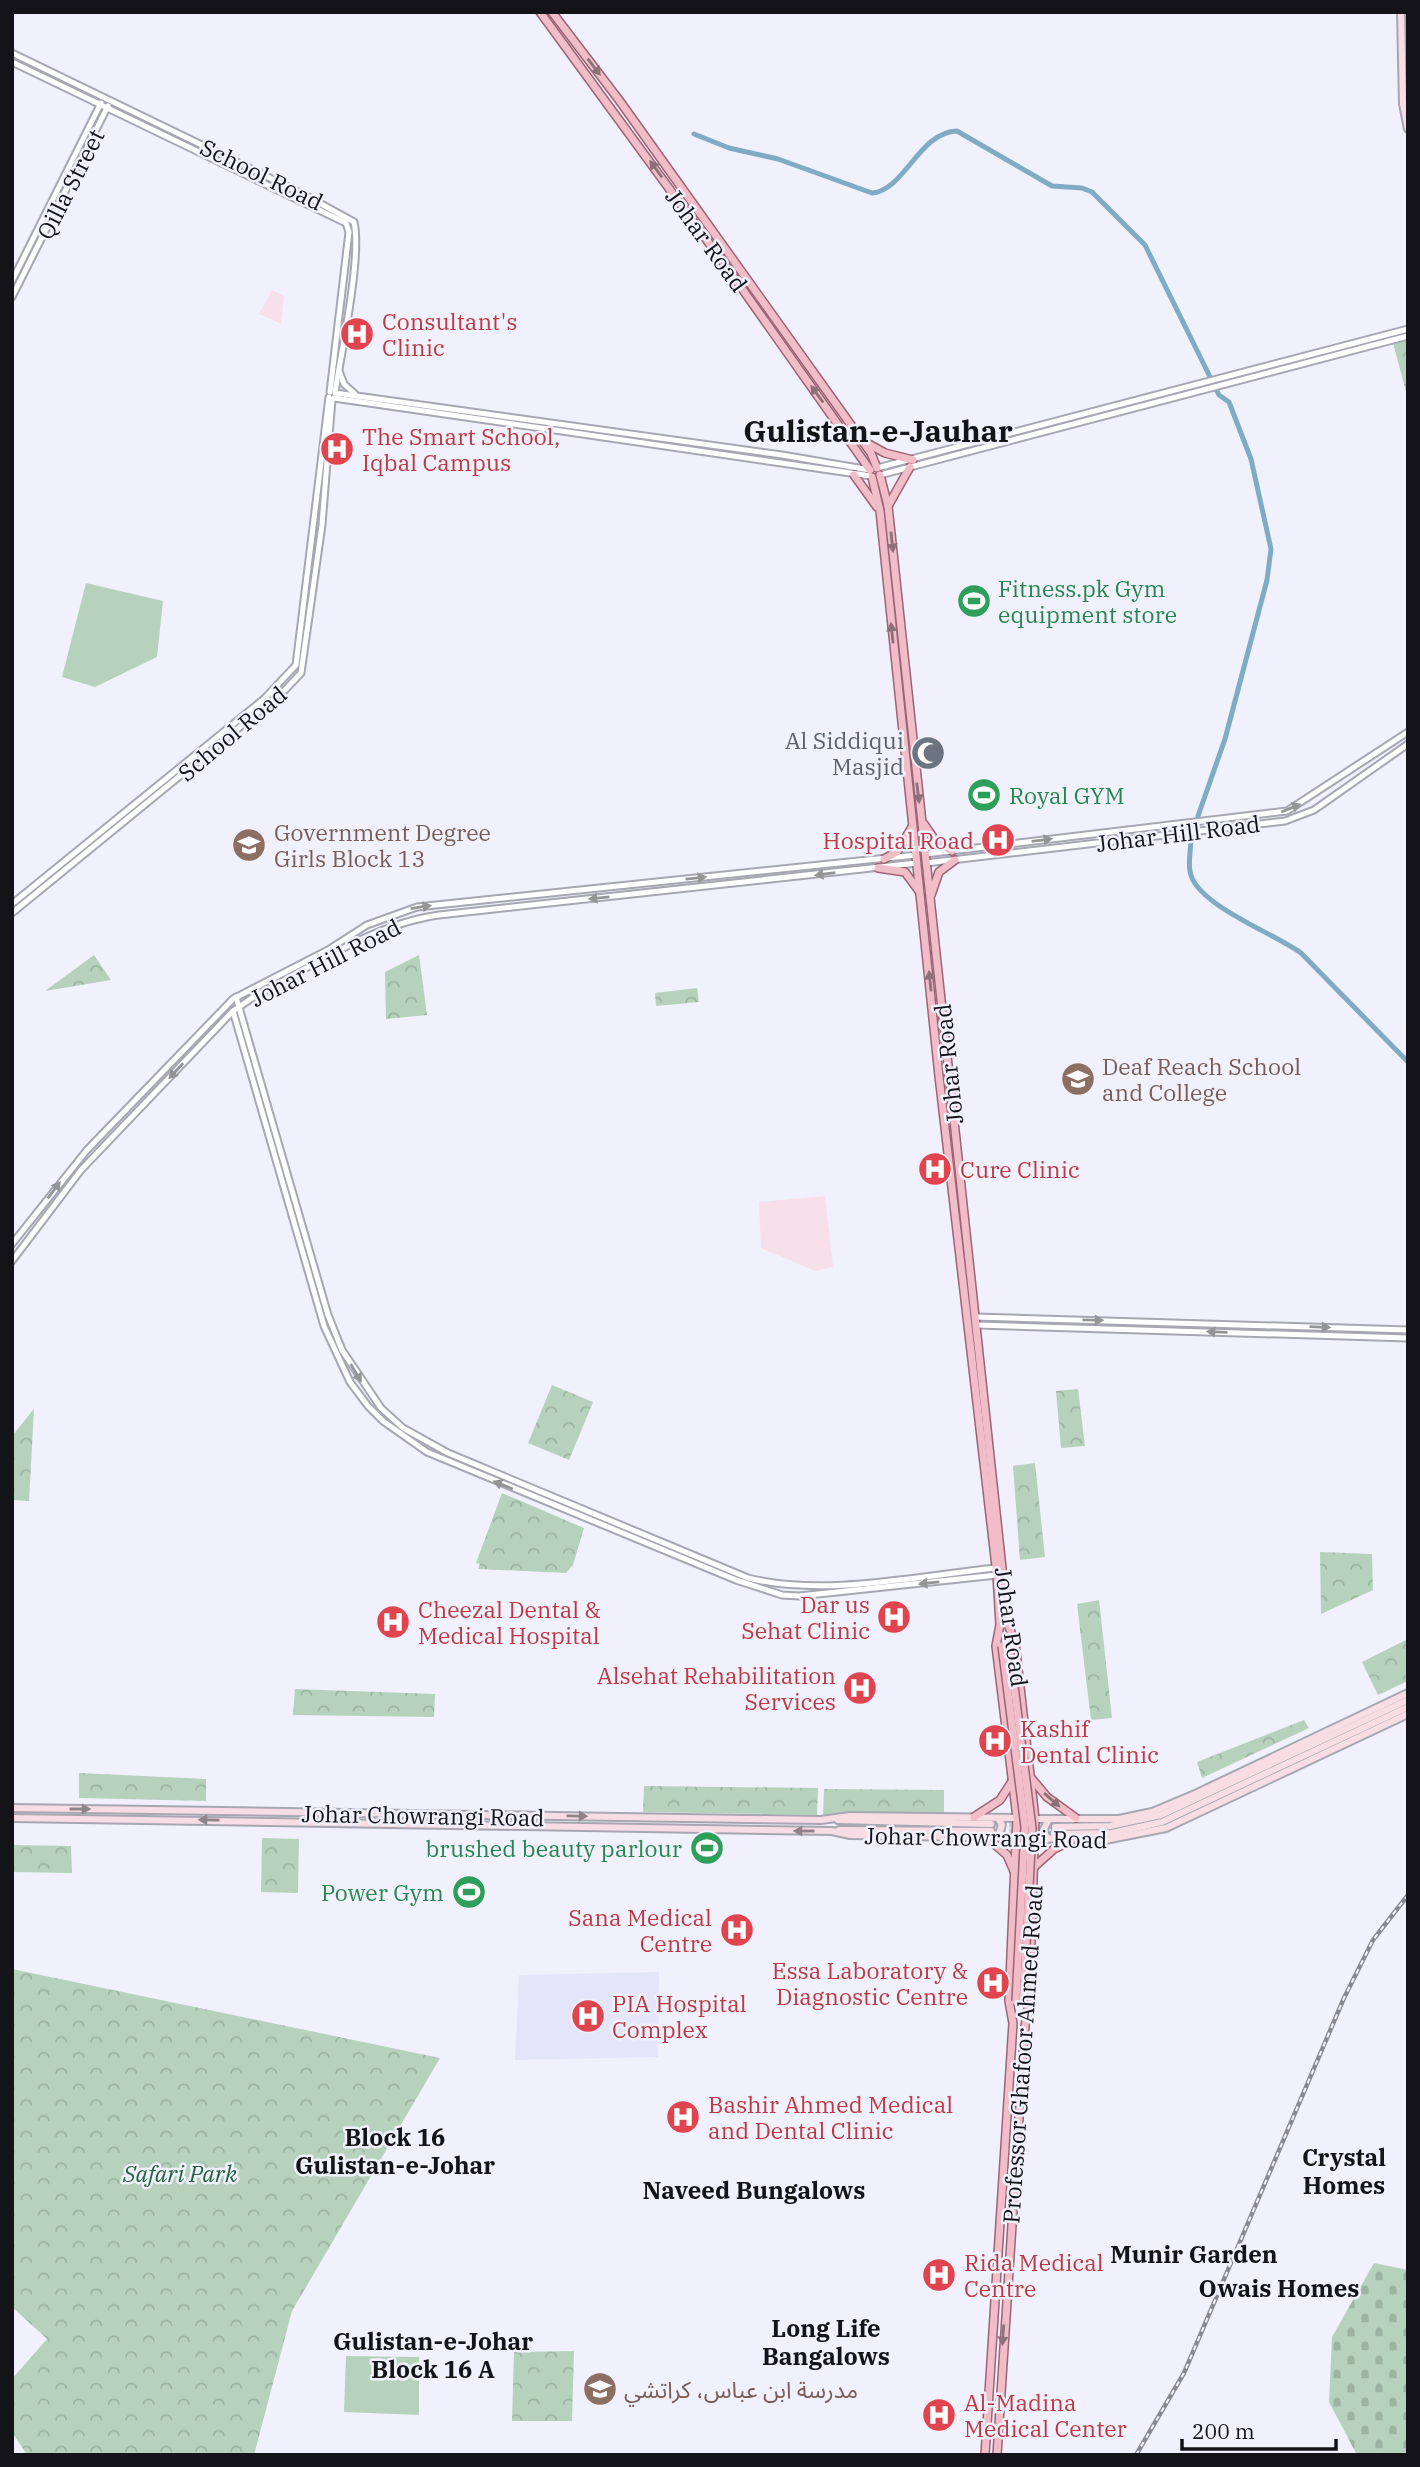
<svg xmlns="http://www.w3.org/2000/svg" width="1420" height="2467" font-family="'IBM Plex Serif','Noto Sans Arabic',serif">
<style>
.built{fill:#e4e5f8}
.education{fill:#f8e0eb}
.grass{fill:#b6d2bd}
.cemetery{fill:url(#cemetery-stones)}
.park{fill:url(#park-crowns)}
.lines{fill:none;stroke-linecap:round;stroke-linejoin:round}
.canal{stroke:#80abc4;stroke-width:5}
.secondary-tunnel{stroke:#cfd0db;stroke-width:6;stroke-dasharray:6 3;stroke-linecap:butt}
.tertiary-casing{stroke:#a6a7b2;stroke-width:9}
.secondary-casing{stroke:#a6a7b2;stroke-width:10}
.primary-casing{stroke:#9c6574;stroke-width:10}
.tertiary{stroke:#fff;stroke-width:5}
.secondary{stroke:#f8dee4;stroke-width:6}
.primary{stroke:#f0bdc9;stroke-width:7}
.rail-casing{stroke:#888991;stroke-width:4.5}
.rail{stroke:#f0f1fd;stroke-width:2;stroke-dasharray:5;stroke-linecap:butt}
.primary-bridge-casing{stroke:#9c6574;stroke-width:10;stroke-linecap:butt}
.primary-bridge{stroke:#f0bdc9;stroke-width:7}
.oneway{fill:#8d7179}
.oneway2{fill:#959597}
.oneway3{fill:#918388}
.labels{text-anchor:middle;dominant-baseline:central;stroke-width:5;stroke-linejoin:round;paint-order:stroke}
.street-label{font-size:23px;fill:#141418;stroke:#f0f1fd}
.health-label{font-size:23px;fill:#be3a42;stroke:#f0f1fd;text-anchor:start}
.leisure-label{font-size:23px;fill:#27864d;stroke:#f0f1fd;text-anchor:start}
.worship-label{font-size:23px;fill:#5b616d;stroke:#f0f1fd;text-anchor:end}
.education-label{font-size:23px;fill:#785e54;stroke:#f0f1fd;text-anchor:start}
.park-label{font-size:23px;font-style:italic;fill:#25633d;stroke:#f0f1fd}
.neighbourhood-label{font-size:24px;font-weight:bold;fill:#141418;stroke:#f0f1fd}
.district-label{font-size:30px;font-weight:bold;fill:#141418;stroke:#f0f1fd}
</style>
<defs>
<pattern id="cemetery-stones" width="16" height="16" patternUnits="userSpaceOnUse" patternTransform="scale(1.75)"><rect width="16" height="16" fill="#b6d2bd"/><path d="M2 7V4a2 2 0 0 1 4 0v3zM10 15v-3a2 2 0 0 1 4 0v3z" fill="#9cb3a2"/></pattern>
<pattern id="park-crowns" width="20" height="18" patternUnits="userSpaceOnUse" patternTransform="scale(1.75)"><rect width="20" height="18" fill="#b6d2bd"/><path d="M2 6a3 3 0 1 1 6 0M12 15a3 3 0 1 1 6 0" fill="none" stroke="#9cb3a2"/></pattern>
</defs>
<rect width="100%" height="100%" fill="#f0f1fd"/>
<path class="built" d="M659,1972L658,2057L515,2060L519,1975Z"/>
<g class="education">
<path d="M272,290L284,296L281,324L259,314Z"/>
<path d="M825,1196L833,1267L815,1271L761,1248L759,1202Z"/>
</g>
<g class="grass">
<path d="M86,583L163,601L157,657L95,687L62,677Z"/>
<path d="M346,2356L419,2357V2415L344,2412Z"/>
</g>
<path class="cemetery" d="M1374,2263L1408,2270V2455H1357L1329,2402L1332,2337Z"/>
<g class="park">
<path d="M1408,340V399L1393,343Z"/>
<path d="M94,955L111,980L45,991Z"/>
<path d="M419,955L427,1015L386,1019L385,972Z"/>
<path d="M697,988L699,1002L656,1006L655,993Z"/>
<path d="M552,1385L593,1402L569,1460L528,1443Z"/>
<path d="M1078,1389L1085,1446L1061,1448L1056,1391Z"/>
<path d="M34,1409L29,1501L12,1500V1436Z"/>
<path d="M1035,1463L1045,1557L1020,1560L1013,1466Z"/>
<path d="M502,1493L584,1528L573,1565L566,1573L478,1569L480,1564L476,1563Z"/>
<path d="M1320,1552L1372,1554L1373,1590L1321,1614Z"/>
<path d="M1099,1600L1112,1718L1091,1720L1077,1604Z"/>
<path d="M1408,1639V1681L1378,1695L1362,1662Z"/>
<path d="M295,1689L435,1694L434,1717L293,1715Z"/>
<path d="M1304,1720L1309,1728L1202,1778L1197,1762Z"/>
<path d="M79,1773L206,1779V1801L79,1798Z"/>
<path d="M644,1786L818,1788L817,1815L643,1812Z"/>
<path d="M824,1789L944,1790V1816L823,1815Z"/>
<path d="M262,1838L299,1839L298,1893L261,1892Z"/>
<path d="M12,1845L71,1846L72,1873L12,1872Z"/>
<path d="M12,1969L440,2058L292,2311L254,2455H27L12,2432V2379L47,2339L12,2307Z"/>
<path d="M574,2351L572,2421H512L514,2352Z"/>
</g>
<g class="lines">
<g class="canal">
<path d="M694,134L729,148L778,159L872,193C905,190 919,132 957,131L1052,186L1082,188L1092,192L1145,245L1219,395L1229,402L1251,459L1271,549L1267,580L1225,739L1198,816"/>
<path d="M1191,838C1191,849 1188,861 1190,871C1194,904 1274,933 1301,953L1408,1062"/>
</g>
<g class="secondary-tunnel">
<path d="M991,1824L1021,1825"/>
<path d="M991,1831L1021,1832"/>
</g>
<g class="tertiary-casing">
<g id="tertiary">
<path d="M12,53L303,194L354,222C362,257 341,353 335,393L782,455L870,470"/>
<path d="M12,62L346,223L349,232L330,392"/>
<path d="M12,281L101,103"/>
<path d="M12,297L108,106"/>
<path d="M339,371L344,384L355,394"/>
<path d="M334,398L871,476"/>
<path d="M877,468L1408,329"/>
<path d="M880,475L1408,336"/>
<path d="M925,854L1287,811L1408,732"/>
<path d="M926,863L1285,821L1314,810L1408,744"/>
<path d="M12,904L264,699L296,665L329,397"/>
<path d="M12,913L285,690L301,673L322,525L332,399"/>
<path d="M236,997L328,1315L342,1350L381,1408L403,1428L448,1453L748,1578C824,1597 918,1576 996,1568"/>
<path d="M233,1011L324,1326L350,1382L368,1406L383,1421L427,1452L736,1580L782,1595L799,1596L997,1575"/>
<path d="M12,1244L87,1150L233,999L328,950L367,925L417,907L916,855"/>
<path d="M12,1261L81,1170L233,1011L252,998C311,967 373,924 439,915L917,863"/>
<path d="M976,1317L1408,1330"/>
<path d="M977,1325L1408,1338"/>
</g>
</g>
<g class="secondary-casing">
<g id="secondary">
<path d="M1401,12L1403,104L1408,129"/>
<path d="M12,1808L821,1820L850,1816L1021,1818"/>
<path d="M12,1818L832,1831L850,1835L1020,1838"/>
<path d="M998,1818L1002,1825L998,1837"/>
<path d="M1032,1819H1119L1152,1812L1195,1794L1408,1693"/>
<path d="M838,1820L991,1824"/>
<path d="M1055,1827L1110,1826L1161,1815L1408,1700"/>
<path d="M839,1830L991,1831"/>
<path d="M1054,1834L1112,1833L1162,1822L1408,1707"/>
<path d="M1031,1838L1105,1840L1166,1828L1408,1714"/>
<path d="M1048,1839L1043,1831L1049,1819"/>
</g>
</g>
<g class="primary-casing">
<g id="primary">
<path d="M540,12L736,280L870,470"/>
<path d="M552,12L619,100L871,453L877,468"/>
<path d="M865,442L885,453L913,460"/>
<path d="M854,475L877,507"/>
<path d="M880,475L888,506L1008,1624L1015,1643L1035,1819L1029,2003L1025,2026L997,2455"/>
<path d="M872,477L880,511L939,1076L997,1575L1000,1625L996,1646L1017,1818L1009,2001L1013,2023L985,2455"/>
<path d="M888,506L910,467"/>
<path d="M924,824L935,840L952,851"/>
<path d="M884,859L897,852L912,827"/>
<path d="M878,868L905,872L919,891"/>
<path d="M931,895L939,872L955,860"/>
<path d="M1032,1779L1047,1797L1076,1818"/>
<path d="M974,1817L1000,1800L1013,1780"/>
<path d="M985,1836L1007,1855L1014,1871"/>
<path d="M1034,1867L1054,1849L1071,1841"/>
</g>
</g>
<use href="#tertiary" class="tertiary"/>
<use href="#secondary" class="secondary"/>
<use href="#primary" class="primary"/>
<g class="rail-casing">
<path id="rail" d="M1136,2455L1184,2373L1344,1998L1373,1940L1408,1895"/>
</g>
<use href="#rail" class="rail"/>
<g class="primary-bridge-casing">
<g id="primary-bridge">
<path d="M1002,1646L1025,1827L1016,2001"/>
<path d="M1009,1646L1032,1828L1023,2003"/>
</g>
</g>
<use href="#primary-bridge" class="primary-bridge"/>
</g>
<defs><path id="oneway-solid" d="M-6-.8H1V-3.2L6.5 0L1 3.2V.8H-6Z" transform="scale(1.75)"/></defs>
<g class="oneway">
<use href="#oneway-solid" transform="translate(594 67) rotate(53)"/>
<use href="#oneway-solid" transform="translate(656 169) rotate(-126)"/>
<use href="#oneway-solid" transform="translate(817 394) rotate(-126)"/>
<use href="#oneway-solid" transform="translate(892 542) rotate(84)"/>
<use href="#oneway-solid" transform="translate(892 633) rotate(-96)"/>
<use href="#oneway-solid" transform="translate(918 793) rotate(83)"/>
<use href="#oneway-solid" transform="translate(930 981) rotate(-96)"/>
<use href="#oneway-solid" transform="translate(1052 1800) rotate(41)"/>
<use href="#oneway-solid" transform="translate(1003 2335) rotate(94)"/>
</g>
<g class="oneway2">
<use href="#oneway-solid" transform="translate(1291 808) rotate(-22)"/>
<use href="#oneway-solid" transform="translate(1042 840) rotate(-7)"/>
<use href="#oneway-solid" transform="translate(825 874) rotate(172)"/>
<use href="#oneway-solid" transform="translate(696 878) rotate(-6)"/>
<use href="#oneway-solid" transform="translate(599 898) rotate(174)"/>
<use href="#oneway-solid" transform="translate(421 907) rotate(-9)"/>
<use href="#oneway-solid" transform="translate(176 1071) rotate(133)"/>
<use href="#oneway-solid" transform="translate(54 1190) rotate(-53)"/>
<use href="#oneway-solid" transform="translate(1093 1320) rotate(1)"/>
<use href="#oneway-solid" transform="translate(1320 1327) rotate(2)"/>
<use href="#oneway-solid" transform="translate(1217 1332) rotate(-178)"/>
<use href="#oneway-solid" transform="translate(356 1373) rotate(59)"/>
<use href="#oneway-solid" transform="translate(503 1485) rotate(-158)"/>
<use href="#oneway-solid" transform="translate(929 1583) rotate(174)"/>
</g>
<g class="oneway3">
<use href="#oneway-solid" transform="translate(80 1809)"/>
<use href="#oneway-solid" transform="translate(577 1816) rotate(1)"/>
<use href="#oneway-solid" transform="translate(209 1820) rotate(-179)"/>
<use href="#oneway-solid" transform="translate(804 1831) rotate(-180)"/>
</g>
<defs>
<g id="hospital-disc" transform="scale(1.75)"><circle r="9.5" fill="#e0444e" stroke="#f0f1fd"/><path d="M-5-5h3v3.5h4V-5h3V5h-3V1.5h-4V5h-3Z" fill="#fff"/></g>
<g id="stadium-disc" transform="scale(1.75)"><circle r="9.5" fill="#2e9e5b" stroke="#f0f1fd"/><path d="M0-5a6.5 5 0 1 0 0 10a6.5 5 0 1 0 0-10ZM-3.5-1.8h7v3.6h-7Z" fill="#fff"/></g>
<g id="mosque-disc" transform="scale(1.75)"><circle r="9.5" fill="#6b7280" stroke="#f0f1fd"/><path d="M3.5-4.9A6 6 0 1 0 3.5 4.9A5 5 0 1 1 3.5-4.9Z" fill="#fff"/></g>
<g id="university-disc" transform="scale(1.75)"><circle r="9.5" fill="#8d6e63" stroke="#f0f1fd"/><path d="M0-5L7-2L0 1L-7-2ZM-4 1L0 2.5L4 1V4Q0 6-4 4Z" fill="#fff"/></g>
</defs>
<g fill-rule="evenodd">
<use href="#hospital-disc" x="357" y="334"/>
<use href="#hospital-disc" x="337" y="449"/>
<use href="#stadium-disc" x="974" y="601"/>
<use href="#mosque-disc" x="928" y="753"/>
<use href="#stadium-disc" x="984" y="795"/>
<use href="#hospital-disc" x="998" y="840"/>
<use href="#university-disc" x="249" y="845"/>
<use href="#university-disc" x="1078" y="1079"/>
<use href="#hospital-disc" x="935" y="1169"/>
<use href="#hospital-disc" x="894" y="1617"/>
<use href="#hospital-disc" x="393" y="1622"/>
<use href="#hospital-disc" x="860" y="1688"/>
<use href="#hospital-disc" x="995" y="1741"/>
<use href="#stadium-disc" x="707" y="1848"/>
<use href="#stadium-disc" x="469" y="1892"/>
<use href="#hospital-disc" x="737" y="1930"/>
<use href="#hospital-disc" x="993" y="1983"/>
<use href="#hospital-disc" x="588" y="2016"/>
<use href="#hospital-disc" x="683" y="2117"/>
<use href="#hospital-disc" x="939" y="2275"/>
<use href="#university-disc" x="600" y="2389"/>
<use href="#hospital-disc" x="939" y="2415"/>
</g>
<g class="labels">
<g class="street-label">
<text transform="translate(262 174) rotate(26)">School Road</text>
<text transform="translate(70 184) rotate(-63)">Qilla Street</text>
<text transform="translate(707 240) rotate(54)">Johar Road</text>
<text transform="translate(232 733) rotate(-40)">School Road</text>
<text transform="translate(1178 833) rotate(-7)">Johar Hill Road</text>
<text transform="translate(325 962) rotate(-27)">Johar Hill Road</text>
<text transform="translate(948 1064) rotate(-96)">Johar Road</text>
<text transform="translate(1012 1627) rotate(82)">Johar Road</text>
<text transform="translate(423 1815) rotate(1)">Johar Chowrangi Road</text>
<text transform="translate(986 1837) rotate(1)">Johar Chowrangi Road</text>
<text transform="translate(1022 2054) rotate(-86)">Professor Ghafoor Ahmed Road</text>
</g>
<g class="health-label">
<text x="382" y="321">Consultant's<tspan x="382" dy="26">Clinic</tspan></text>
<text x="362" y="436">The Smart School,<tspan x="362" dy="26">Iqbal Campus</tspan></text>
<text x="974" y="840" text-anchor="end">Hospital Road</text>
<text x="960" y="1169">Cure Clinic</text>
<text x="870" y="1604" text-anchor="end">Dar us<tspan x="870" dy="26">Sehat Clinic</tspan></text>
<text x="418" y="1609">Cheezal Dental &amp;<tspan x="418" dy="26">Medical Hospital</tspan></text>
<text x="836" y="1675" text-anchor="end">Alsehat Rehabilitation<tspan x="836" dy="26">Services</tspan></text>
<text x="1020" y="1728">Kashif<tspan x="1020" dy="26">Dental Clinic</tspan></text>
<text x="712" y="1917" text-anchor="end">Sana Medical<tspan x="712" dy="26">Centre</tspan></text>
<text x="968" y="1970" text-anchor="end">Essa Laboratory &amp;<tspan x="968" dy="26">Diagnostic Centre</tspan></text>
<text x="612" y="2003">PIA Hospital<tspan x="612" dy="26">Complex</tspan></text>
<text x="708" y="2104">Bashir Ahmed Medical<tspan x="708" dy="26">and Dental Clinic</tspan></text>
<text x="964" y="2262">Rida Medical<tspan x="964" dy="26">Centre</tspan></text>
<text x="964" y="2402">Al-Madina<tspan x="964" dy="26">Medical Center</tspan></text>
</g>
<g class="leisure-label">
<text x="998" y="588">Fitness.pk Gym<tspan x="998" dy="26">equipment store</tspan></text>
<text x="1009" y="795">Royal GYM</text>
<text x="682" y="1848" text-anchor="end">brushed beauty parlour</text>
<text x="444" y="1892" text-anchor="end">Power Gym</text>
</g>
<g class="worship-label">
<text x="904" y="740">Al Siddiqui<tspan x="904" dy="26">Masjid</tspan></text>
</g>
<g class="education-label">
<text x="274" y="832">Government Degree<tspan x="274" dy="26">Girls Block 13</tspan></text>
<text x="1102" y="1066">Deaf Reach School<tspan x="1102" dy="26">and College</tspan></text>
<text x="624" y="2389">مدرسة ابن عباس، كراتشي</text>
</g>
<g class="park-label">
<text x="180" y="2173">Safari Park</text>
</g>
<g class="neighbourhood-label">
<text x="395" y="2137">Block 16<tspan x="395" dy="28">Gulistan-e-Johar</tspan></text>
<text x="1344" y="2157">Crystal<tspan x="1344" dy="28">Homes</tspan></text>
<text x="754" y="2190">Naveed Bungalows</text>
<text x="1194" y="2254">Munir Garden</text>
<text x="1279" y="2288">Owais Homes</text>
<text x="826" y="2328">Long Life<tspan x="826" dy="28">Bangalows</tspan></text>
<text x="433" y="2341">Gulistan-e-Johar<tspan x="433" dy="28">Block 16 A</tspan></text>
</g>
<g class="district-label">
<text x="878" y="430">Gulistan-e-Jauhar</text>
</g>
</g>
<rect width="1420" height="2467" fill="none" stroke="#141418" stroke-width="28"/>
<path d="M1182 2439v10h154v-10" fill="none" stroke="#141418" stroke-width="3.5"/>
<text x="1192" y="2439" font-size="21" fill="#141418" stroke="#f0f1fd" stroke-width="5" paint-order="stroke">200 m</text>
</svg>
